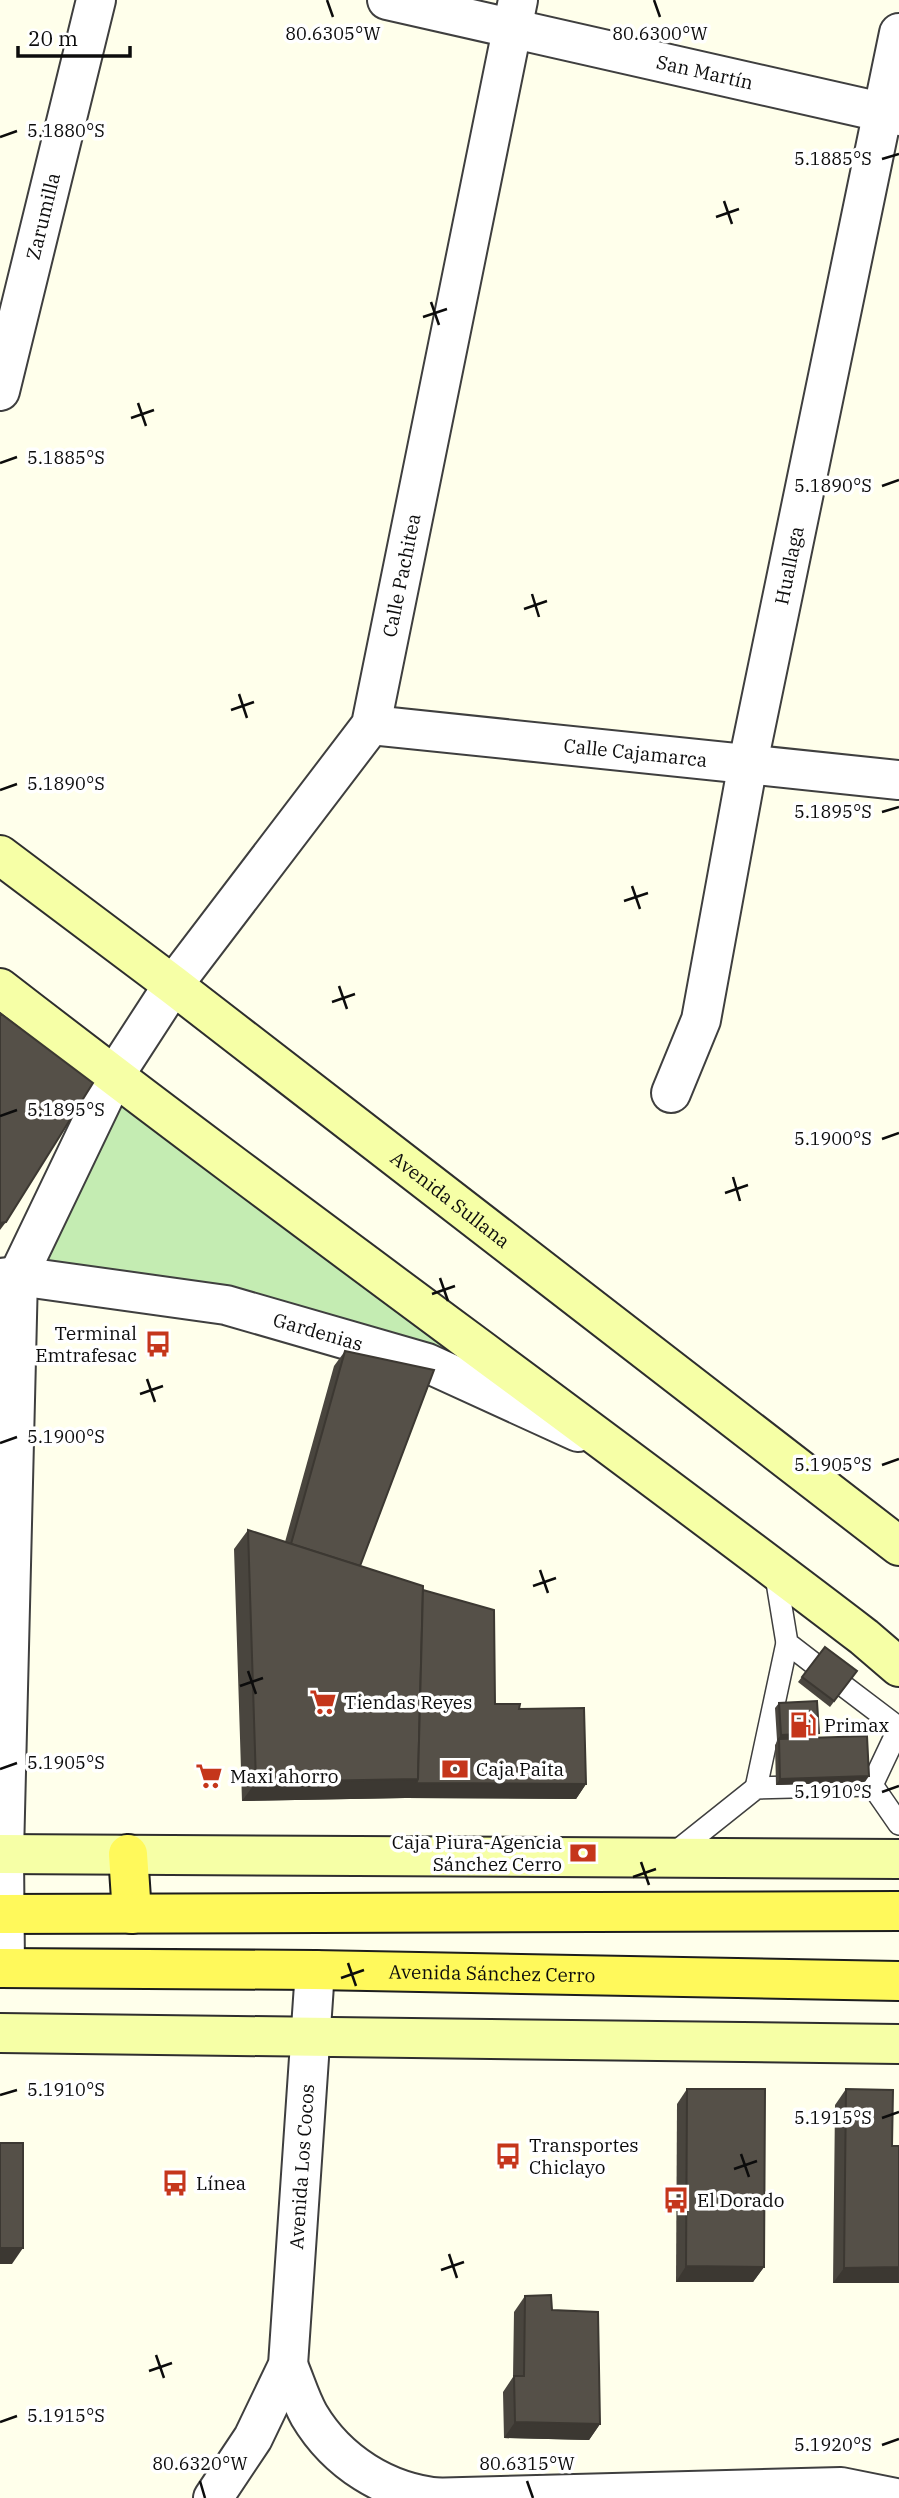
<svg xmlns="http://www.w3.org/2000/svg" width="899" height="2498" font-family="'IBM Plex Serif',serif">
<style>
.grass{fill:#c4ecb2}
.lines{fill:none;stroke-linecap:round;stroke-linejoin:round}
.service-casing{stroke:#3f3f3f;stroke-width:24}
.minor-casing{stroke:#3f3f3f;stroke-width:42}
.secondary-casing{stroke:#2e2e2e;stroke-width:42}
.primary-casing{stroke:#1d1d1d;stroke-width:42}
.service{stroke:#fff;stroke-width:21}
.minor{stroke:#fff;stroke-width:38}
.secondary{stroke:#f6ffa6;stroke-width:38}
.primary{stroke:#fff95b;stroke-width:38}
.wall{fill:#49453e}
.shaded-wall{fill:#3c3832}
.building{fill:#555048;stroke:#3c3832;stroke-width:2}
.ticks{fill:none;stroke:#0c0c0c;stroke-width:2.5}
.labels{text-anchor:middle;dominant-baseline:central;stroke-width:7;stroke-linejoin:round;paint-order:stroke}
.street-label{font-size:19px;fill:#0c0c0c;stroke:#fff}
.poi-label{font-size:19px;fill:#0c0c0c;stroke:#fff;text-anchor:start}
.ticks-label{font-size:18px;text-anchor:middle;fill:#0c0c0c;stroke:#fff;stroke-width:7;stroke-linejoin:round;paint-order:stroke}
</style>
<rect width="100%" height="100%" fill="#ffffeb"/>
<path class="grass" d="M114,1076L618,1450L427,1363L18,1276Z"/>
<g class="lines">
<g class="service-casing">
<g id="service">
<path d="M775,1570L787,1643L813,1663"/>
<path d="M845,1687L899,1728"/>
<path d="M872,1785L899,1728"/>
<path d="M756,1788L787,1643"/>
<path d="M672,1855L756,1788L872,1785L899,1824"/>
</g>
</g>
<g class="minor-casing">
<g id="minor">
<path id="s1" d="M387,0L899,116"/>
<path id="s2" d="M0,391L96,0"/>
<path id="s3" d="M371,725L899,780"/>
<path id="s4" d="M671,1093L701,1020L748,763L899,33"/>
<path id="s5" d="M0,1278L18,1276L226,1305L427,1363L578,1432"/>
<path id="s6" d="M5,1968L4,1854L18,1276L114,1076L173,985L371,725L518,0"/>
<path d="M288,2365C295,2381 300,2399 309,2415C337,2462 386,2493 441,2498"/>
<path id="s7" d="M213,2498L253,2438L288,2365L315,1970"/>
<path d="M425,2498L841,2487L896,2498"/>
</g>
</g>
<g class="secondary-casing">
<g id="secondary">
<path id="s8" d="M0,855L173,985L899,1546"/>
<path d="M0,988C285,1209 578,1418 864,1637L899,1667"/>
<path d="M0,1854L899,1859"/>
<path d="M0,2033L899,2044"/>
</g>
</g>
<g class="primary-casing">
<g id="primary">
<path d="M128,1854L132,1914"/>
<path d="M0,1914L899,1911"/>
<path id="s9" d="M0,1968L315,1970L899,1981"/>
</g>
</g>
<use href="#service" class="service"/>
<use href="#minor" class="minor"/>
<use href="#secondary" class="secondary"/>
<use href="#primary" class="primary"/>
</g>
<g class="wall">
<path d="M345,1351L360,1566L423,1590L495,1704L519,1709L586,1784L576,1799L405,1798L242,1801L234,1549L248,1530L285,1542L334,1366Z"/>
<path d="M825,1647L857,1671L830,1707L798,1682Z"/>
<path d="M779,1703L815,1738L865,1782L776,1785L775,1745L778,1740H777L775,1708Z"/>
<path d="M687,2089L764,2267L753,2282H676L677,2104Z"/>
<path d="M846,2089L892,2146H899V2283H833L835,2105Z"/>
<path d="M525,2296L552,2310L600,2424L589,2440L504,2438L503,2392L513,2377L514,2312Z"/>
</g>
<g class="shaded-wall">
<path d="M6,1222L0,1230V1223Z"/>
<path d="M819,1733L815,1738L777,1740L781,1735Z"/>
<path d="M869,1776L865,1782L776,1785L780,1779Z"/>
<path d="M418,1779L586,1784L576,1799L405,1798L242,1801L256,1782Z"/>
<path d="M0,2248H23L12,2264H0Z"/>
<path d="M686,2266L764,2267L753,2282H676Z"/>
<path d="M899,2267V2283H833L844,2268Z"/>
<path d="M515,2422L600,2424L589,2440L504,2438Z"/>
</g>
<g class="building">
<path d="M0,1013L93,1083L6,1222L0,1223Z"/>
<path d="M345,1351L434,1370L360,1566L291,1544Z"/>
<path d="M248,1530L423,1586L418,1779L256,1782Z"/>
<path d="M423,1590L494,1610L495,1704H520L519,1709L584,1708L586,1784L416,1783L418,1779Z"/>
<path d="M825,1647L857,1671L834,1701L802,1677Z"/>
<path d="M817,1701L819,1733L781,1735L779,1703Z"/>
<path d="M867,1736L869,1776L780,1779L779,1739Z"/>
<path d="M687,2089H765L764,2267L686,2266Z"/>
<path d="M846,2089L893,2090L892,2146H899V2267L844,2268Z"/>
<rect x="0" y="2143" width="23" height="105"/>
<path d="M551,2295L552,2310L598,2312L600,2424L515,2422L514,2376H524L525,2296Z"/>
</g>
<path class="ticks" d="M327,0L333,17M654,0L660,17M0,137L17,131M882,159L899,154M724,201L732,224M716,217L739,209M431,302L439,325M423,317L447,309M138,403L146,426M131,418L154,410M0,463L17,457M882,486L899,480M532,594L539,617M524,609L547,601M239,694L247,718M231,710L254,702M0,790L17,784M882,812L899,807M632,886L640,909M624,901L648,893M339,986L347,1009M332,1002L355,994M0,1116L17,1110M882,1139L899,1133M733,1177L740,1201M725,1193L748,1185M440,1278L448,1301M432,1294L455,1286M147,1379L155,1402M140,1394L163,1386M0,1443L17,1437M882,1465L899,1459M540,1570L548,1593M533,1586L556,1578M248,1671L256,1694M240,1686L263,1678M0,1769L17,1763M882,1792L899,1786M641,1862L649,1885M633,1877L656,1869M348,1963L356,1986M341,1978L364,1970M0,2095L17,2090M882,2118L899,2112M741,2154L749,2177M734,2169L757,2161M449,2254L457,2278M441,2270L464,2262M156,2355L164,2378M149,2371L172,2363M0,2422L17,2416M882,2445L899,2439M200,2481L205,2498M527,2481L533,2498"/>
<defs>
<g id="bus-bare" transform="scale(2.1)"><path d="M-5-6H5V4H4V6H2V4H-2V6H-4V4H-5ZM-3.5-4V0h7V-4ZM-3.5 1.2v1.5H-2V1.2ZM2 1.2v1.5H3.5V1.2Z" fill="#c5361b" stroke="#fff" stroke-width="2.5" paint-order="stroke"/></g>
<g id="supermarket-bare" transform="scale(2.1)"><path d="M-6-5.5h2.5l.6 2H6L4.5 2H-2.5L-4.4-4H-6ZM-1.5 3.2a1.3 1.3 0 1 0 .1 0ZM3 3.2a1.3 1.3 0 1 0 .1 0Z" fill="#c5361b" stroke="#fff" stroke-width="2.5" paint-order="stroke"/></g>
<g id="fuel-bare" transform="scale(2.1)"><path d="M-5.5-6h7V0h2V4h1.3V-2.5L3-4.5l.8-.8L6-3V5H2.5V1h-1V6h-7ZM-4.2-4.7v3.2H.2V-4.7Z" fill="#c5361b" stroke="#fff" stroke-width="2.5" paint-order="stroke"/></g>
<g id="bank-bare" transform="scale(2.1)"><path d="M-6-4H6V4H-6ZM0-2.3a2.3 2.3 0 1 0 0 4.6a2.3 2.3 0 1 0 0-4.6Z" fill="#c5361b" stroke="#fff" stroke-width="2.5" paint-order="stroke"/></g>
</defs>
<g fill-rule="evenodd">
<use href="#bus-bare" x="158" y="1344"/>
<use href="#supermarket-bare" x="323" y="1702"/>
<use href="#fuel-bare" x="803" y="1725"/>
<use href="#bank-bare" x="455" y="1769"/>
<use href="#supermarket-bare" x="209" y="1776"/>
<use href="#bank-bare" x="583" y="1853"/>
<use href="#bus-bare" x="508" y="2156"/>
<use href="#bus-bare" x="175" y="2183"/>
<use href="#bus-bare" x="676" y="2200"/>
</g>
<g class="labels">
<g class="street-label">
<text stroke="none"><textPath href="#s1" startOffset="326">San Martín</textPath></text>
<text stroke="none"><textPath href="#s2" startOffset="180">Zarumilla</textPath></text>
<text stroke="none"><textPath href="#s4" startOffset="542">Huallaga</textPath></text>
<text stroke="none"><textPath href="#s6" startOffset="1502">Calle Pachitea</textPath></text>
<text stroke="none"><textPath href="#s3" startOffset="266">Calle Cajamarca</textPath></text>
<text stroke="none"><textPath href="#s8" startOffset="567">Avenida Sullana</textPath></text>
<text stroke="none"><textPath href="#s5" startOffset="324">Gardenias</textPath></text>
<text stroke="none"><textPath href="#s9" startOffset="492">Avenida Sánchez Cerro</textPath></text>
<text stroke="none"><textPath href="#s7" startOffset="352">Avenida Los Cocos</textPath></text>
</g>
<g class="poi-label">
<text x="137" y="1333" text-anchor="end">Terminal<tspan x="137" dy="22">Emtrafesac</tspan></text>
<text x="344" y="1702">Tiendas Reyes</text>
<text x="824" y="1725">Primax</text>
<text x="476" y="1769">Caja Paita</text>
<text x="230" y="1776">Maxi ahorro</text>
<text x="562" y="1842" text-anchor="end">Caja Piura-Agencia<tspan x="562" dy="22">Sánchez Cerro</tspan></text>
<text x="529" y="2145">Transportes<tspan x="529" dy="22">Chiclayo</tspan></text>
<text x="196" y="2183">Línea</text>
<text x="697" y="2200">El Dorado</text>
</g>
</g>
<g class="ticks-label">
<text x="660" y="40">80.6300°W</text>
<text x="333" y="40">80.6305°W</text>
<text x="66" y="137">5.1880°S</text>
<text x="833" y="165">5.1885°S</text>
<text x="66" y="464">5.1885°S</text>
<text x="833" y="492">5.1890°S</text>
<text x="66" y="790">5.1890°S</text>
<text x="833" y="818">5.1895°S</text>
<text x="66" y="1116">5.1895°S</text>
<text x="833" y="1145">5.1900°S</text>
<text x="66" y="1443">5.1900°S</text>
<text x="833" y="1471">5.1905°S</text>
<text x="66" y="1769">5.1905°S</text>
<text x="833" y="1798">5.1910°S</text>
<text x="66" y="2096">5.1910°S</text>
<text x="833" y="2124">5.1915°S</text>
<text x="66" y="2422">5.1915°S</text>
<text x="833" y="2451">5.1920°S</text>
<text x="200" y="2470">80.6320°W</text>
<text x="527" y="2470">80.6315°W</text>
</g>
<path d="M18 46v10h112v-10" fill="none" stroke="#0c0c0c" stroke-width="3.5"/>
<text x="28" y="46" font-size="21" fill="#0c0c0c" stroke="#ffffff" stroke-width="5" paint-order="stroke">20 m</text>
</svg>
